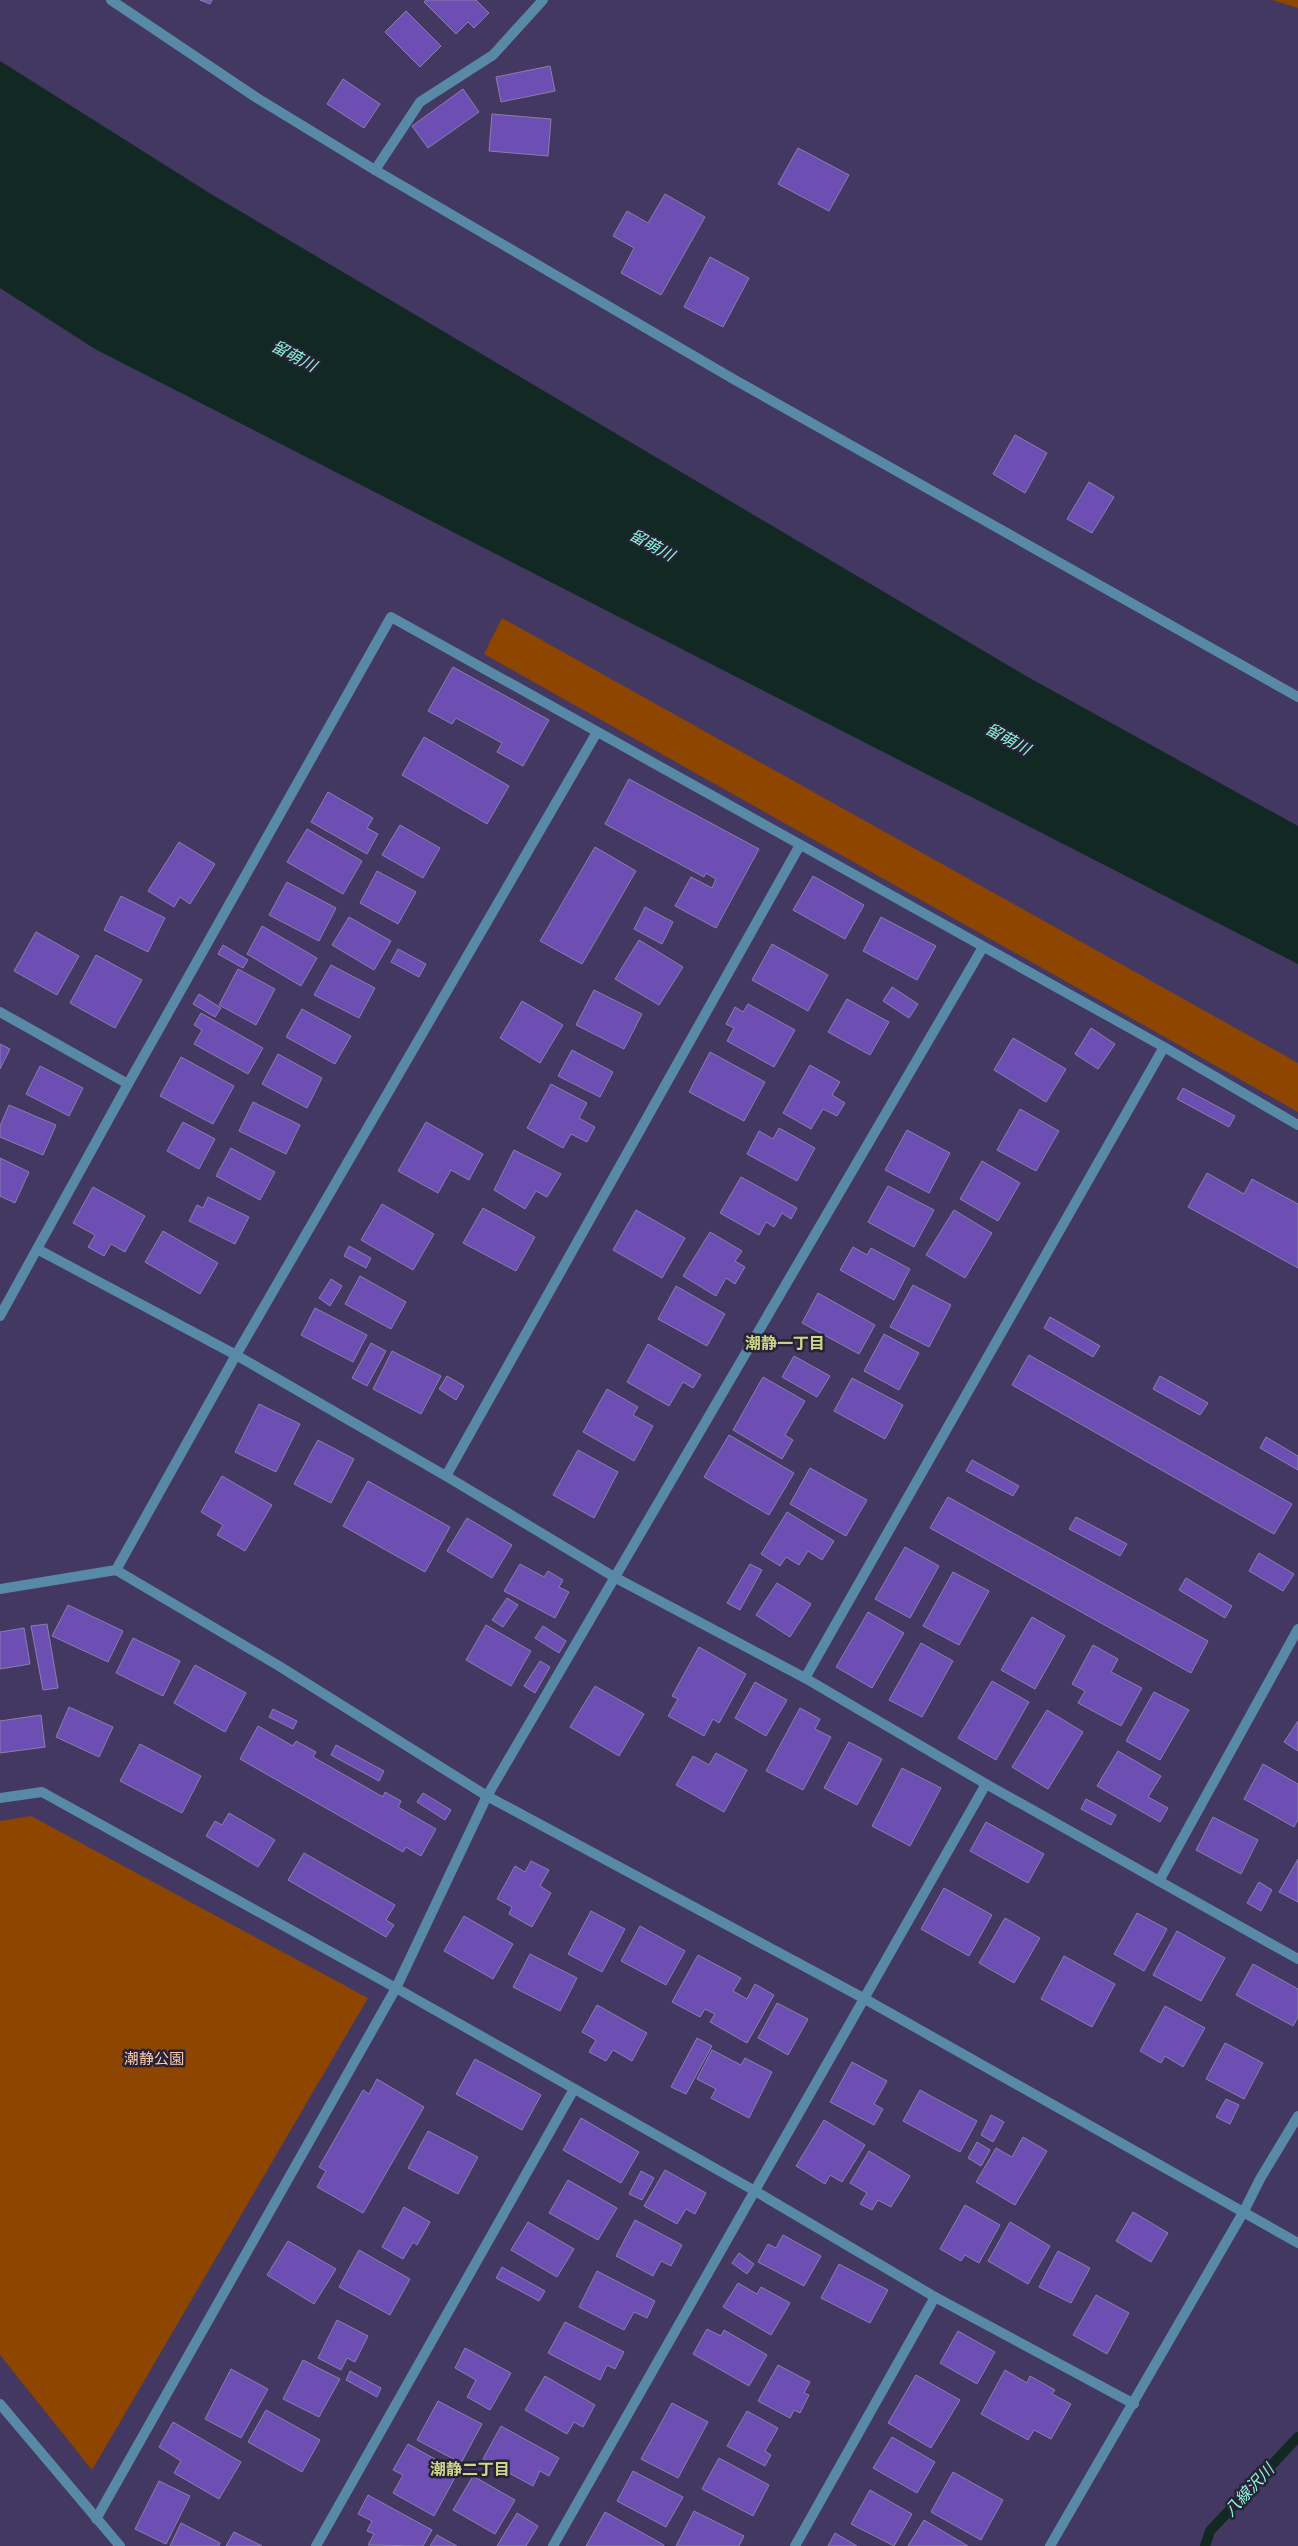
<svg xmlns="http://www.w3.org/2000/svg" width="1298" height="2546" font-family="Helvetica,'Noto Sans JP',sans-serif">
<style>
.green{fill:#8d4500}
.water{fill:#122822}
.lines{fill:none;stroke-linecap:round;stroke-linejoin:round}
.stream{stroke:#122822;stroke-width:10}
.building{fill:#6d4fb3;stroke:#897fae}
.street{stroke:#588aa7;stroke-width:10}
.labels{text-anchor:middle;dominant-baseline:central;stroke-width:5;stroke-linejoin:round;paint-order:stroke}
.park-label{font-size:15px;fill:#fecaa9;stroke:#272336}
.water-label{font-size:16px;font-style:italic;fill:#8cf8db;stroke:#272336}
.neighbourhood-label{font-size:16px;font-weight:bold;fill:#ced78a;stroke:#272336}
</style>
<rect width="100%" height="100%" fill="#423861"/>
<g class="green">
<path d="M1272,0H1298V8Z"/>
<path d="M502,618L1298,1063V1112L484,654Z"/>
<path d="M31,1816L368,1998L92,2470L0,2355V1821Z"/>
</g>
<path class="water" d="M0,61L211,194L1026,676L1298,826V964L95,349L0,288Z"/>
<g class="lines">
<path class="stream" d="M1205,2546L1210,2531L1298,2437"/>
</g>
<g class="building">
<path d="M200,0H212L210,4Z"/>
<path d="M426,0H476L489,13L474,28L468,22L456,34L424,2Z"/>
<path d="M406,11L441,46L420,67L385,32Z"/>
<path d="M550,66L555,91L501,102L496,77Z"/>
<path d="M343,79L380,104L364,128L327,104Z"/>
<path d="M463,89L479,112L428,148L412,126Z"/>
<path d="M492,114L551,119L548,156L489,151Z"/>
<path d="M798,148L849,175L829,211L778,184Z"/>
<path d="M665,194L705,217L661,295L621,273L634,248L613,236L627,211L648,223Z"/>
<path d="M710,257L749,278L723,327L684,307Z"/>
<path d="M1015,435L1047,453L1025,493L993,474Z"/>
<path d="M1089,482L1114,497L1092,533L1067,519Z"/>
<path d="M453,667L549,720L523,766L497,752L502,743L456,718L452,724L428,711Z"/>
<path d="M424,737L509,786L487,824L402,775Z"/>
<path d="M629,779L759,849L716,928L675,906L691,877L712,888L716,879L706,873L704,877L605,824Z"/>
<path d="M328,792L373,818L367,828L378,834L367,854L311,822Z"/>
<path d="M400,825L440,848L423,878L382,855Z"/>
<path d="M307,829L362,861L343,894L287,862Z"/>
<path d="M179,842L215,864L190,904L180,897L174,907L148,891Z"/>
<path d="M595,847L636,871L582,964L540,941Z"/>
<path d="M377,871L416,892L398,924L360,903Z"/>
<path d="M813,876L864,905L845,939L793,910Z"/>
<path d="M287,882L336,908L319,941L269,915Z"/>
<path d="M121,896L165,918L148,952L104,930Z"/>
<path d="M645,907L673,922L662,944L634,929Z"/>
<path d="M349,917L391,941L374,970L332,945Z"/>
<path d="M881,917L936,946L917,980L863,951Z"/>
<path d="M262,926L317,958L301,986L247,954Z"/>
<path d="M36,932L79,956L57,995L14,971Z"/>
<path d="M639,940L683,967L659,1005L615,979Z"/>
<path d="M772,944L828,975L808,1011L752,980Z"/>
<path d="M223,945L248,960L243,968L218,954Z"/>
<path d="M398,949L426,964L419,977L391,962Z"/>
<path d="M96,955L142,980L115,1028L70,1003Z"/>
<path d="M331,965L375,988L359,1018L314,995Z"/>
<path d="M238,969L275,989L256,1025L219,1005Z"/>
<path d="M892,987L918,1004L909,1018L883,1001Z"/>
<path d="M594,990L642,1014L624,1049L576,1025Z"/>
<path d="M199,994L221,1008L215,1017L193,1004Z"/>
<path d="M847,999L889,1022L870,1055L828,1032Z"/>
<path d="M522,1001L563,1025L540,1063L500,1038Z"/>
<path d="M748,1004L795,1030L774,1067L727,1041L734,1028L726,1024L735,1007L743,1012Z"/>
<path d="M302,1009L351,1036L335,1064L286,1037Z"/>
<path d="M201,1013L263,1048L248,1074L194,1044L202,1030L194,1025Z"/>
<path d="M1091,1028L1115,1044L1098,1069L1075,1054Z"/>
<path d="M1013,1038L1066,1069L1046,1102L994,1070Z"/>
<path d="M0,1044L10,1049L0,1069Z"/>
<path d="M572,1050L613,1072L600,1097L558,1076Z"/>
<path d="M710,1052L765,1082L744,1121L689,1092Z"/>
<path d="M278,1054L322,1078L307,1108L262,1084Z"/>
<path d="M181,1057L234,1086L213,1124L160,1096Z"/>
<path d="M810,1065L840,1082L832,1095L845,1103L837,1116L823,1109L811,1129L783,1113Z"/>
<path d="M40,1066L83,1088L69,1116L26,1094Z"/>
<path d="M551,1084L587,1103L579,1118L595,1127L587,1142L571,1134L563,1148L527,1128Z"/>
<path d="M1183,1088L1235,1116L1229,1127L1177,1099Z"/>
<path d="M253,1102L300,1125L286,1154L239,1131Z"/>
<path d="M9,1105L56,1125L43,1155L0,1137V1126Z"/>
<path d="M1020,1109L1059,1131L1036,1171L997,1150Z"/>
<path d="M183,1122L215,1139L199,1169L167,1151Z"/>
<path d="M426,1122L483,1154L469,1180L451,1170L438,1193L398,1171Z"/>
<path d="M779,1128L815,1148L797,1181L747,1154L759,1131L773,1139Z"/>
<path d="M907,1130L950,1153L929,1193L885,1170Z"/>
<path d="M231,1148L275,1172L260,1200L216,1176Z"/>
<path d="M514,1150L561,1174L547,1197L536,1191L525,1209L494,1190Z"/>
<path d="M0,1158L29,1172L15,1203L0,1196Z"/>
<path d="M982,1161L1020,1183L998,1221L960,1199Z"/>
<path d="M1207,1173L1244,1194L1252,1179L1298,1204V1268L1188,1207Z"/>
<path d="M741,1177L797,1208L791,1219L782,1213L774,1227L766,1222L759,1235L720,1213Z"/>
<path d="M888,1186L934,1210L914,1247L868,1222Z"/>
<path d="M93,1187L145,1216L125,1252L111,1244L104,1256L88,1247L95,1235L73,1223Z"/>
<path d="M208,1197L249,1217L235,1244L189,1221L197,1205L203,1208Z"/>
<path d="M382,1204L434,1234L413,1270L361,1240Z"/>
<path d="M483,1208L535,1237L516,1271L463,1243Z"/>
<path d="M636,1210L685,1238L662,1278L613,1250Z"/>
<path d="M954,1210L992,1233L965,1278L926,1255Z"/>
<path d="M163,1231L218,1263L200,1294L145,1262Z"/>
<path d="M710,1232L742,1251L735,1261L745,1267L735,1284L726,1278L716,1296L683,1276Z"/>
<path d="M349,1246L371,1258L366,1268L344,1256Z"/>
<path d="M853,1247L867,1255L871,1248L910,1269L894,1300L840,1270Z"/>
<path d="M360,1276L406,1302L391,1329L345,1304Z"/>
<path d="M331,1279L342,1286L330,1306L319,1298Z"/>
<path d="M913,1285L951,1305L929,1347L890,1327Z"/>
<path d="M676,1286L725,1314L707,1346L658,1319Z"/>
<path d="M818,1293L875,1325L859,1354L802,1323Z"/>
<path d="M315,1308L367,1335L353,1362L301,1335Z"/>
<path d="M1050,1317L1100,1346L1093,1357L1044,1328Z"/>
<path d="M884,1334L919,1353L899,1390L864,1371Z"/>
<path d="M371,1343L386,1351L367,1386L352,1378Z"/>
<path d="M648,1344L701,1375L693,1388L683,1382L669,1406L627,1382Z"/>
<path d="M392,1351L441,1376L421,1414L373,1389Z"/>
<path d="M1029,1355L1292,1504L1274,1534L1012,1385Z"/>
<path d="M794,1356L830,1376L817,1397L782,1377Z"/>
<path d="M447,1376L464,1386L456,1400L439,1389Z"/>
<path d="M1160,1376L1208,1403L1200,1415L1153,1389Z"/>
<path d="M763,1377L805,1401L785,1435L793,1440L782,1459L733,1430Z"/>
<path d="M852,1378L903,1405L885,1439L834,1411Z"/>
<path d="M607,1389L638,1407L633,1415L653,1426L634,1461L583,1432Z"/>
<path d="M259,1404L300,1424L276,1472L235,1452Z"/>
<path d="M729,1435L794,1473L769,1515L704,1477Z"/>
<path d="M1266,1437L1298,1456V1470L1260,1448Z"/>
<path d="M318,1440L354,1459L331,1503L294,1484Z"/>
<path d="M578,1450L618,1472L594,1518L553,1495Z"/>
<path d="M972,1460L1019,1486L1013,1496L966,1471Z"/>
<path d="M810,1468L867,1500L846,1536L790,1504Z"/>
<path d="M222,1476L272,1505L245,1551L217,1535L223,1525L201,1512Z"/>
<path d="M368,1481L450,1527L425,1572L343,1526Z"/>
<path d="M948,1497L1208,1641L1191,1673L930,1528Z"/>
<path d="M787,1512L834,1541L822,1560L808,1551L799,1565L786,1557L780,1566L761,1554Z"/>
<path d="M1076,1517L1127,1544L1120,1556L1069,1529Z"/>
<path d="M467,1518L512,1545L492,1578L447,1551Z"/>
<path d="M905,1547L939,1566L910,1618L875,1599Z"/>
<path d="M1259,1553L1294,1574L1283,1591L1249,1571Z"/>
<path d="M520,1564L544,1577L548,1571L563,1580L559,1587L569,1592L555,1618L504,1591Z"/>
<path d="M750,1564L762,1570L740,1610L727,1603Z"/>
<path d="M953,1572L989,1591L959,1645L923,1626Z"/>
<path d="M1186,1578L1232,1606L1225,1618L1179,1590Z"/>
<path d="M777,1583L811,1604L790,1637L756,1615Z"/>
<path d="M507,1598L518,1605L503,1627L492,1620Z"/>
<path d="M68,1605L123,1631L108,1662L52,1636Z"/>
<path d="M868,1612L904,1633L872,1688L836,1667Z"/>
<path d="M1032,1617L1065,1636L1035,1689L1001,1670Z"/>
<path d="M47,1624L58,1688L43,1690L31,1626Z"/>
<path d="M486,1625L531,1651L511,1686L466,1660Z"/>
<path d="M543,1626L566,1641L559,1653L535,1638Z"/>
<path d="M24,1628L30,1664L0,1669V1632Z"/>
<path d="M133,1638L180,1661L163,1696L116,1673Z"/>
<path d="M921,1643L953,1661L922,1717L889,1700Z"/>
<path d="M1093,1645L1118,1659L1111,1672L1142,1688L1121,1726L1078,1703L1085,1691L1072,1684Z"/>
<path d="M699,1647L746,1674L719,1723L713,1719L704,1736L668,1716L678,1699L672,1696Z"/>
<path d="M540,1661L550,1667L535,1693L524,1686Z"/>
<path d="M195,1665L246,1693L225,1732L174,1703Z"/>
<path d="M992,1681L1029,1702L996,1760L958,1738Z"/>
<path d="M755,1682L787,1700L766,1736L735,1718Z"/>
<path d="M595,1686L644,1714L619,1756L570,1727Z"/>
<path d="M1154,1692L1189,1710L1160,1760L1126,1741Z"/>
<path d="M69,1707L113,1727L99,1757L56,1737Z"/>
<path d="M800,1708L820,1719L815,1729L831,1737L803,1790L766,1771Z"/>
<path d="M273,1709L297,1721L293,1729L269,1717Z"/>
<path d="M1047,1710L1083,1732L1048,1789L1012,1767Z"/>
<path d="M41,1715L45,1747L0,1753V1721Z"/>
<path d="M1298,1721V1751L1284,1742Z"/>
<path d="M258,1726L293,1746L296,1741L316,1752L313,1757L383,1797L385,1792L401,1801L398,1807L436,1829L421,1856L406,1847L403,1852L240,1759Z"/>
<path d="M849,1742L882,1759L857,1805L824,1788Z"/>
<path d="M140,1744L201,1776L182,1813L120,1781Z"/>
<path d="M336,1745L384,1771L379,1781L331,1755Z"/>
<path d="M1118,1751L1161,1776L1148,1797L1168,1808L1160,1822L1097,1786Z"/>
<path d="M716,1753L747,1770L724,1812L676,1785L693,1756L709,1765Z"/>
<path d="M1263,1764L1298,1784V1819L1294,1827L1244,1799Z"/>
<path d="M902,1768L941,1788L910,1846L872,1826Z"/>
<path d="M423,1793L451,1810L445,1820L417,1802Z"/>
<path d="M1086,1799L1116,1815L1111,1825L1081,1809Z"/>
<path d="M229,1813L275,1840L258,1867L206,1836L215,1821L222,1825Z"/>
<path d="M1213,1817L1258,1840L1241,1874L1196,1850Z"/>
<path d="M986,1822L1044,1854L1028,1883L970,1851Z"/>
<path d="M304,1853L395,1905L386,1920L394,1925L386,1937L288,1880Z"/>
<path d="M1298,1859V1902L1279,1892Z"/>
<path d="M531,1861L549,1870L540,1886L551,1893L532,1927L509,1914L512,1907L497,1899L515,1866L525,1872Z"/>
<path d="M1259,1882L1272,1890L1261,1911L1247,1903Z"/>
<path d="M944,1888L992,1915L969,1956L921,1929Z"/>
<path d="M591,1911L625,1929L602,1972L568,1954Z"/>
<path d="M1137,1913L1167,1929L1144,1971L1114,1954Z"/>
<path d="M464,1916L513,1944L493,1979L444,1951Z"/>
<path d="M1005,1918L1040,1938L1014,1983L979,1963Z"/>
<path d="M640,1926L685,1951L666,1985L621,1961Z"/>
<path d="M1177,1931L1225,1958L1201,2001L1153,1975Z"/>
<path d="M530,1954L577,1978L560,2011L513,1987Z"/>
<path d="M698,1955L741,1978L733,1991L747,1999L755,1984L774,1995L747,2043L710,2022L715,2014L705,2009L700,2017L672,2002Z"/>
<path d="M1064,1956L1115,1984L1092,2027L1041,1999Z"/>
<path d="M1253,1964L1298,1989V2017L1293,2026L1236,1995Z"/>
<path d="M777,2003L808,2019L788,2055L758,2038Z"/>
<path d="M597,2005L647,2033L632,2061L613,2050L606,2061L589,2052L596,2040L582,2032Z"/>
<path d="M1165,2006L1205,2028L1183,2067L1165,2056L1161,2063L1140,2051Z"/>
<path d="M697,2038L712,2046L686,2094L671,2087Z"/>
<path d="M1225,2043L1263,2063L1244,2099L1206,2079Z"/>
<path d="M712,2050L741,2065L745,2058L772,2072L749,2118L711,2098L716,2089L697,2079Z"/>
<path d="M475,2059L541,2095L522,2130L456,2094Z"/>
<path d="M852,2062L887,2081L874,2104L883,2109L874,2125L830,2102Z"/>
<path d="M377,2079L424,2107L363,2213L317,2187L326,2171L319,2167L363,2090L369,2094Z"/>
<path d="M920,2090L977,2121L960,2152L903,2121Z"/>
<path d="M1226,2099L1239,2105L1230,2124L1216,2117Z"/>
<path d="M991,2115L1004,2122L993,2142L981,2135Z"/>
<path d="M581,2118L639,2152L621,2183L563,2150Z"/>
<path d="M824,2120L865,2145L842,2182L830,2175L825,2184L796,2166Z"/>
<path d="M428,2131L478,2157L458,2194L408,2168Z"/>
<path d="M1023,2137L1047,2151L1015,2205L976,2182L996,2148L1012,2157Z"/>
<path d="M977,2142L990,2150L981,2166L968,2158Z"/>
<path d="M869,2151L910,2176L891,2207L878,2200L872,2210L860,2204L867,2193L850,2183Z"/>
<path d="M665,2170L706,2193L695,2214L686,2209L677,2224L644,2206Z"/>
<path d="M641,2171L654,2178L642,2200L629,2194Z"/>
<path d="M568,2180L617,2208L598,2240L549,2213Z"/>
<path d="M965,2205L1000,2225L979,2263L965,2255L961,2261L940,2249Z"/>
<path d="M404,2207L430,2222L417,2245L413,2242L403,2259L382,2247Z"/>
<path d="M1133,2212L1168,2233L1151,2262L1116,2241Z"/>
<path d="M635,2220L682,2245L671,2266L661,2261L653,2276L616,2256Z"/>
<path d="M528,2222L574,2249L557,2277L511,2250Z"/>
<path d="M1010,2222L1050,2246L1028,2284L988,2261Z"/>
<path d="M783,2235L821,2256L804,2286L758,2262L768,2244L776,2248Z"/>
<path d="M288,2241L336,2269L314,2304L267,2275Z"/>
<path d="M359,2250L410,2279L390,2315L339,2287Z"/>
<path d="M1058,2251L1090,2268L1071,2303L1039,2287Z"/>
<path d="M739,2253L754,2264L747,2274L732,2263Z"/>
<path d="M839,2264L888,2290L870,2323L821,2298Z"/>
<path d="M502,2267L545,2291L539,2301L496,2278Z"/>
<path d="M597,2271L655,2301L647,2318L634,2312L624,2330L579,2307Z"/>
<path d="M738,2283L757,2294L761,2287L790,2303L771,2335L723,2307Z"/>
<path d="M1096,2295L1129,2313L1107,2354L1073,2335Z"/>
<path d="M337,2320L368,2336L355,2362L347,2358L341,2370L318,2358Z"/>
<path d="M565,2322L624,2352L615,2369L607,2365L600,2380L548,2353Z"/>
<path d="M707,2329L721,2336L724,2330L767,2355L749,2386L693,2354Z"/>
<path d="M958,2331L995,2352L977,2384L940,2363Z"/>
<path d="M465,2348L511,2373L490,2410L467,2397L476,2380L455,2368Z"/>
<path d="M303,2360L340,2379L319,2417L283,2399Z"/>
<path d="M778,2365L810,2382L804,2393L809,2395L800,2413L794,2410L790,2418L758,2401Z"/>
<path d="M231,2369L268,2389L241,2438L205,2419Z"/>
<path d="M1005,2370L1027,2383L1030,2376L1055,2390L1052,2394L1071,2404L1051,2439L1034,2430L1028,2440L981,2414Z"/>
<path d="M350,2371L381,2388L377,2397L346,2380Z"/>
<path d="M916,2375L960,2400L931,2448L888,2423Z"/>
<path d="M545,2376L595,2405L583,2427L574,2422L567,2434L525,2410Z"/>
<path d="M438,2401L482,2424L461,2463L417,2440Z"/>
<path d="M672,2403L708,2422L678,2478L641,2459Z"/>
<path d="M266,2410L320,2440L302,2472L248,2442Z"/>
<path d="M747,2411L778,2428L765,2451L771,2455L765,2466L727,2446Z"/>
<path d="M173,2422L241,2462L219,2499L174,2473L181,2461L159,2447Z"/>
<path d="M501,2426L559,2458L549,2476L540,2471L533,2486L483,2459Z"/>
<path d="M892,2437L935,2462L917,2493L873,2468Z"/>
<path d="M408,2444L458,2472L434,2516L393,2493L403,2475L393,2470Z"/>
<path d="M719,2458L769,2485L753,2516L702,2489Z"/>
<path d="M633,2471L683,2497L666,2527L617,2501Z"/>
<path d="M953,2472L1003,2500L981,2540L931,2512Z"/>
<path d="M473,2476L515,2500L495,2534L453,2510Z"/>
<path d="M159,2481L190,2496L166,2544L135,2529Z"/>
<path d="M870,2490L912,2514L894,2546L851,2524Z"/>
<path d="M368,2495L432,2530L423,2546L368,2545L374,2534L367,2531L372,2521L358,2514Z"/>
<path d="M694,2511L744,2536L739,2546H676Z"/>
<path d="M605,2512L664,2545V2546H586Z"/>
<path d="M517,2513L538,2526L526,2546H497Z"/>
<path d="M924,2520L968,2546H908Z"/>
<path d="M181,2523L220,2543L219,2546H170Z"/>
<path d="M234,2532L262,2546H226Z"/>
<path d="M835,2533L857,2546H828Z"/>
<path d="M437,2535L457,2546H430Z"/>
</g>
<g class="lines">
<g class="street">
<path d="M111,0L257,98L375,170L735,380L1298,697"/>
<path d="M375,170L420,102L493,55L543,0"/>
<path d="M0,1012L128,1084"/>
<path d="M37,1249L236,1355L446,1476L616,1578L805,1678L986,1784L1298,1959"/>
<path d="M0,1316L128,1084L391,617L1164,1047L1298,1125"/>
<path d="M446,1476L800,845"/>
<path d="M116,1570L236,1355L597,732"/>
<path d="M0,1589L116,1570L279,1666L487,1796L865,1999L1298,2243"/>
<path d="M805,1678L1164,1047"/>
<path d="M0,1798L42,1792L396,1988L755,2191L935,2297L1134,2404"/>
<path d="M1159,1881L1298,1629"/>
<path d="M0,2404L120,2546"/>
<path d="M96,2519L396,1988L487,1796L983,947"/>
<path d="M316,2546L574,2089"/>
<path d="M553,2546L986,1784"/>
<path d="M795,2546L935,2297"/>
<path d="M1050,2546L1244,2211L1260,2179L1298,2116"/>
</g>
</g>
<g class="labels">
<g class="park-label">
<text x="154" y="2058">潮静公園</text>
</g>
<g class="water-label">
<text transform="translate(294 356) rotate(28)">留萌川</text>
<text transform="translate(652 545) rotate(29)">留萌川</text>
<text transform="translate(1008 739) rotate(29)">留萌川</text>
<text transform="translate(1249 2490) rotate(-47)">八線沢川</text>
</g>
<g class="neighbourhood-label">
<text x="785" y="1343">潮静一丁目</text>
<text x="470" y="2469">潮静二丁目</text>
</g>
</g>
</svg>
